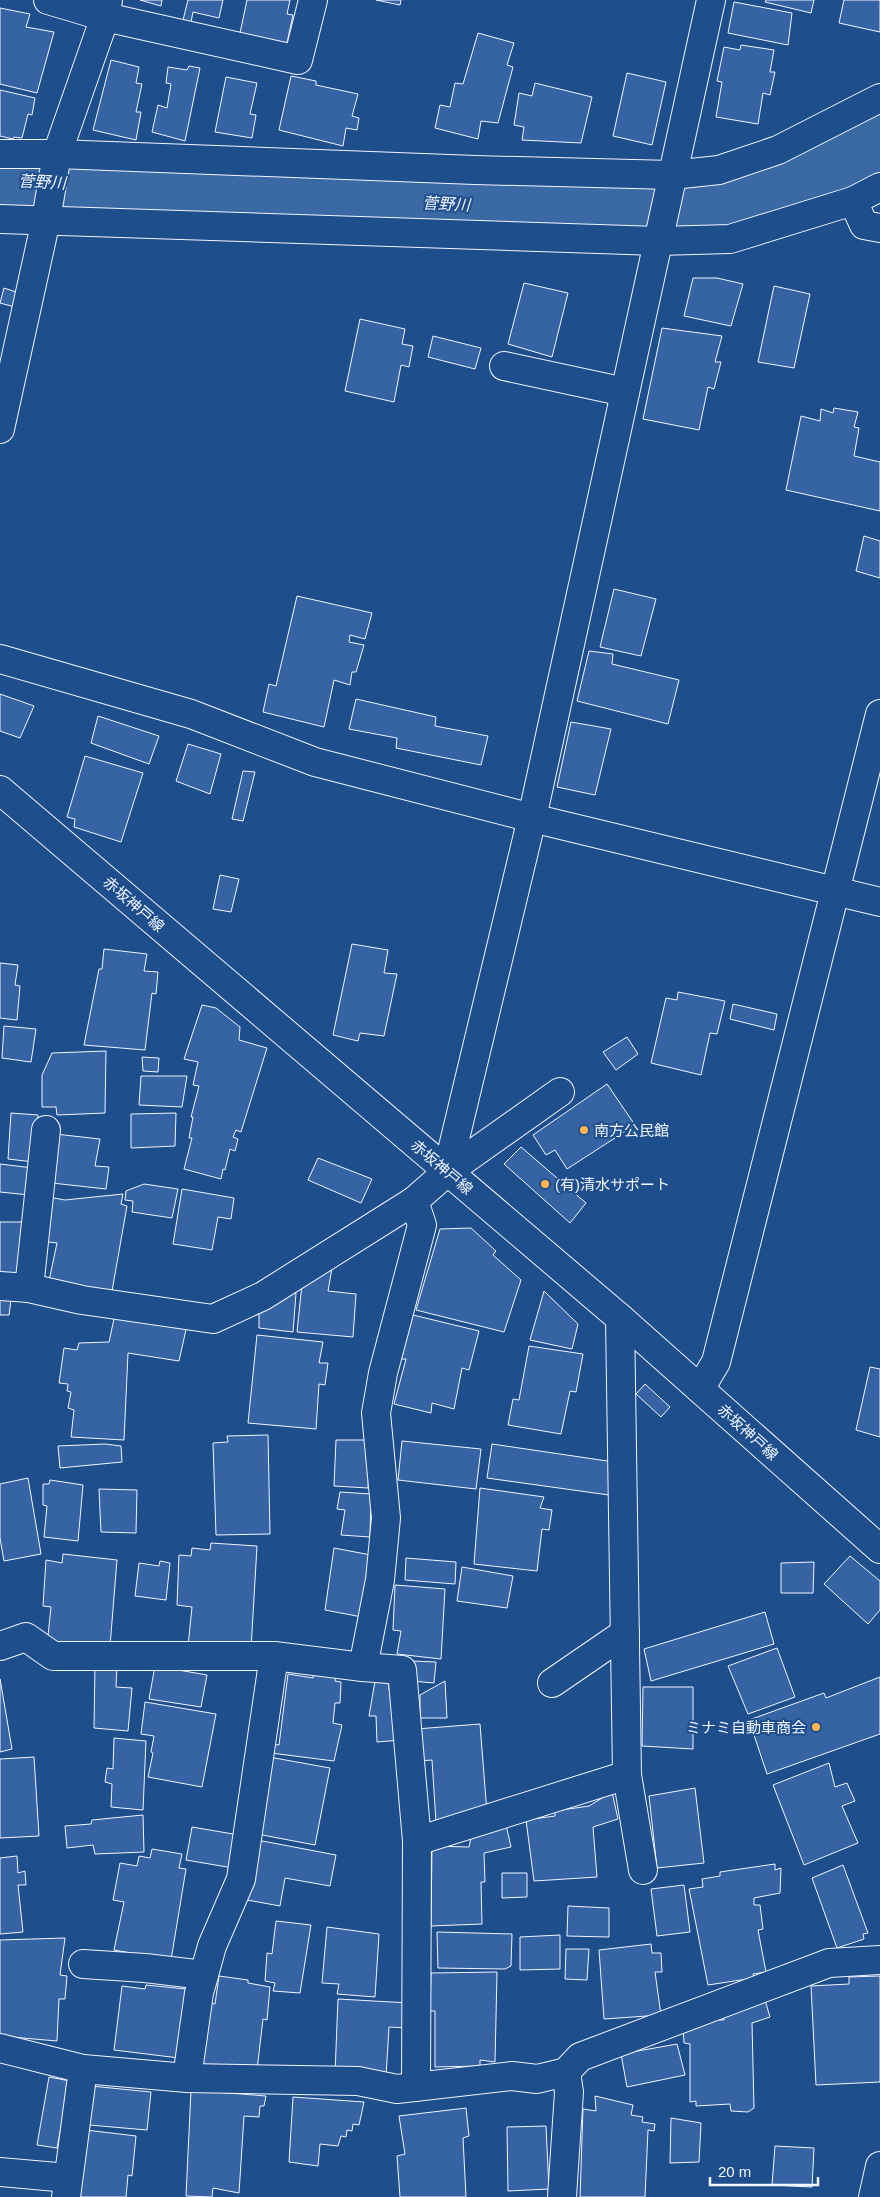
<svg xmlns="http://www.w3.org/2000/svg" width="880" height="2197" font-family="Helvetica,'Noto Sans JP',sans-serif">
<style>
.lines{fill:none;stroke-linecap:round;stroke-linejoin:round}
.river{stroke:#3b69a3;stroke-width:65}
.building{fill:#3563a3;stroke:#f2f6ff}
.minor-casing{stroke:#f2f6ff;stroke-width:30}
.tertiary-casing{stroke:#f2f6ff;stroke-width:30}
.secondary-casing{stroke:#f2f6ff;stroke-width:30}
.minor{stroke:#1f4e8c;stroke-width:28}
.tertiary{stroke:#1f4e8c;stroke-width:28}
.secondary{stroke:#1f4e8c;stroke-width:28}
.poi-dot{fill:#ffb74d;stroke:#1f4e8c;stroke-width:2}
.labels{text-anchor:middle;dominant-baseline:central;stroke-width:4;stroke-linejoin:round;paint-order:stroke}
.street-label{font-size:15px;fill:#f2f6ff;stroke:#1f4e8c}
.poi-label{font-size:15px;fill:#f2f6ff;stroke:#1f4e8c;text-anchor:start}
.water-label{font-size:16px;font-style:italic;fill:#f2f6ff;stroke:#1f4e8c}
</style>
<rect width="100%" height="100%" fill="#1f4e8c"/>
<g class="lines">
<path class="river" d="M0,180L557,209L713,211L843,164L880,145"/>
</g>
<g class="building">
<path d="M140,0H162L161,6Z"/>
<path d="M188,0H223L219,18L193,12L191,22L183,20Z"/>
<path d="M247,0H290L287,14L293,15L287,43L240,33Z"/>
<path d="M376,0H401L400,5Z"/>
<path d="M766,0H814L811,13L765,2Z"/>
<path d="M844,0H880V32L839,23Z"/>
<path d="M734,2L792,13L788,45L728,33Z"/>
<path d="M0,8L30,14L26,27L54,32L37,93L0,84Z"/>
<path d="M478,33L514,43L507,65L513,67L498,123L481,121L478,139L435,128L440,105L450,107L455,83L463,84Z"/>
<path d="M741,45L774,50L770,72H775L770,95L763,93L758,124L716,117L722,82L717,81L724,47L740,50Z"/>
<path d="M111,60L139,67L136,83L142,84L136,112H141L136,140L93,130Z"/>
<path d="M189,66L200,68L185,141L152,132L158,105L167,108L171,84L166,83L168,67L187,70Z"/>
<path d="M627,73L666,82L652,145L613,136Z"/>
<path d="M291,76L316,81V85L358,94L352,116L359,118L357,130L346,128L343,146L279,130Z"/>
<path d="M226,77L257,83L250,114L256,115L252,138L215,132Z"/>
<path d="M535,83L592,97L581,143L522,140L524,127L514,125L519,93L532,96Z"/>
<path d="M0,90L35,98L32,115L28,114L22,138L14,137L13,139L0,136Z"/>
<path d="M693,278H717L743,284L731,326L684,316Z"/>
<path d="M524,283L568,293L552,357L508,344Z"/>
<path d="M774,286L810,294L794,368L758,362Z"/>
<path d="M4,288L19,293L15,307L0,303Z"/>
<path d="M360,319L405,329L402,344L413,346L409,367L401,365L394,402L345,391Z"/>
<path d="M662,328L722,336L715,362H721L714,389L708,387L699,430L643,419Z"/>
<path d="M433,336L481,348L475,369L428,357Z"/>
<path d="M834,408L858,412L854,427L859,428L854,456L880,462V511L786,490L801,416L820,421L821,409L833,413Z"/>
<path d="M864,536L880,541V578L856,571Z"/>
<path d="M614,589L656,599L641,656L600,647Z"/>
<path d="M297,596L372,613L365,639L350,635L349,642L364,645L356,672H352L350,685L334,680L324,727L263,712L269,684L276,686Z"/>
<path d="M589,651L613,654L612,664L679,680L668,724L577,701Z"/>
<path d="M0,694L34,706L20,738L0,731Z"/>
<path d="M356,699L436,717L435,726L488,736L481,765L396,748L397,738L349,729Z"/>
<path d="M98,716L159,736L149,764L91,743Z"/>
<path d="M571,722L611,729L595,795L557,787Z"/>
<path d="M188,744L221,754L210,794L176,781Z"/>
<path d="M85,756L143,773L121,842L74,827L75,819L67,817Z"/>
<path d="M243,771L255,772L243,821L232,819Z"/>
<path d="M220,875L239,879L231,912L213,909Z"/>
<path d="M352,944L388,950L384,973L397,974L384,1036L360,1033L358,1041L333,1035Z"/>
<path d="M104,949L147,954L144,971L158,972L156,994L152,993L145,1050L84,1045L99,969H102Z"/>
<path d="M0,963L18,965L15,985L20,986L17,1020L0,1018Z"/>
<path d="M678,992L725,1001L717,1034L710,1033L701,1075L651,1063L666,998L677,1000Z"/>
<path d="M733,1004L777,1014L774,1030L730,1019Z"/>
<path d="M202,1005L216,1008L240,1027L239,1040L267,1048L241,1132L236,1130L233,1137L238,1139L235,1151L230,1149L225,1170L223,1169L221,1179L184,1169L192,1138H189L193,1117H191L199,1086L193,1085L198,1062L184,1059Z"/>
<path d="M4,1026L36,1029L31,1062L2,1058Z"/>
<path d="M627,1037L638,1054L616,1070L603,1052Z"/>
<path d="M106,1051L105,1113L57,1115L56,1107H42V1075L52,1053Z"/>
<path d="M142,1057L159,1058L158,1072L143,1071Z"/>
<path d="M141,1076H187L182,1107L139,1105Z"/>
<path d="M607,1084L635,1125L567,1169L555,1150L546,1155L533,1135Z"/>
<path d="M11,1113L38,1115L34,1162L8,1159Z"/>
<path d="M176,1113L175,1146L131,1148V1114Z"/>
<path d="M55,1134L100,1139L95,1166L109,1167L106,1189L52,1183Z"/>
<path d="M521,1147L586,1203L570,1223L504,1164Z"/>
<path d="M318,1158L372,1179L361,1203L308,1180Z"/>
<path d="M0,1164L33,1168L29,1195L0,1192Z"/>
<path d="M144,1184L178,1189L172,1218L132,1212L133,1201L125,1200L126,1191Z"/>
<path d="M182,1189L234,1198L231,1219L218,1217L212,1250L173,1244Z"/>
<path d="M123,1194L121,1204L127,1206L112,1291L49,1281L57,1243L40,1241L48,1197L65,1200Z"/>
<path d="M0,1222H23L20,1273L0,1274Z"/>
<path d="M471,1228L496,1251L493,1255L521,1280L504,1332L416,1310L440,1229Z"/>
<path d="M332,1268L328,1291L356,1294L353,1337L297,1332L302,1284Z"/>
<path d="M544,1291L578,1324L572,1349L530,1340Z"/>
<path d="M288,1292L296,1293L293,1332L259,1328V1310Z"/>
<path d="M0,1300H11L9,1315H0Z"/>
<path d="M115,1314L187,1325L179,1361L128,1353L124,1440L71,1437L74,1410L68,1408L71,1392L67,1391L68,1384L59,1383L64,1348L77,1350L79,1343L109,1342Z"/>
<path d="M413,1315L479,1331L469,1370L462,1368L454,1409L432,1403L431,1413L394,1404L406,1359H401Z"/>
<path d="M257,1335L323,1342L319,1363H328L325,1385L319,1384L316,1429L248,1423Z"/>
<path d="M529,1346L583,1354L576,1392L570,1391L561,1434L508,1425L513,1399L519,1400Z"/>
<path d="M870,1367L880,1369V1437L856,1430Z"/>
<path d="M645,1384L670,1407L661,1417L636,1394Z"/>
<path d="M268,1435L270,1534L216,1535L213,1443L228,1442L227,1436Z"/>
<path d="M336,1440H370L368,1488L334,1486Z"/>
<path d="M402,1441L481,1449L476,1489L398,1480Z"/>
<path d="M105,1444L121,1446L122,1462L60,1468L58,1446Z"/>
<path d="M492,1444L614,1462L609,1495L487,1478Z"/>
<path d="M28,1478L41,1554L4,1561L0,1538V1484Z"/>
<path d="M50,1480L83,1485L78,1541L44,1537L47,1506L43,1505V1484H49Z"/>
<path d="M480,1488L544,1497L540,1508L552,1510L549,1530L542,1529L537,1571L474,1564Z"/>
<path d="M99,1489L137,1490L136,1533L101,1532Z"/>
<path d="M340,1492L371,1494L370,1537L341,1535L345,1510L337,1509Z"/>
<path d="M211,1543L257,1546L251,1649L188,1646L192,1607L177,1605L179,1555L191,1556L192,1548L210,1550Z"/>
<path d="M334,1548L371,1555L362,1617L325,1610Z"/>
<path d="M63,1554L117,1560L110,1646L47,1645L51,1607L43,1606L46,1560L62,1563Z"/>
<path d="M850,1556L880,1581V1610L868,1624L824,1584Z"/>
<path d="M406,1558L456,1562L455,1584L405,1580Z"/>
<path d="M160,1561L170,1563L166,1600L135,1596L139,1563L159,1566Z"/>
<path d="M814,1562L813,1593H781V1563Z"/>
<path d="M462,1567L513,1576L507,1608L457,1601Z"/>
<path d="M395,1585L445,1589L441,1659L397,1654L401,1631L393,1630Z"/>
<path d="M765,1612L774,1644L651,1681L644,1649Z"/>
<path d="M777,1648L795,1697L748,1714L728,1666Z"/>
<path d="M411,1661L436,1662L434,1683L411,1681Z"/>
<path d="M95,1663L117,1664L116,1687L132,1688L128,1731L94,1728Z"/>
<path d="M155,1666L207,1675L201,1707L149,1699Z"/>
<path d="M314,1671L336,1675L335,1681L341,1682L340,1703H335L333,1723L342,1725L334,1761L271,1753L272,1744L279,1745L288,1674L313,1678Z"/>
<path d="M880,1677V1734L767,1774L749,1720L824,1693L826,1698Z"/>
<path d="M0,1679L12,1749L0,1752Z"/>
<path d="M375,1681H389V1690L396,1688L401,1740L377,1742L376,1716H369Z"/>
<path d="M445,1681L447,1718H420V1695Z"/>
<path d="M643,1687H693V1749L642,1746Z"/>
<path d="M145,1702L216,1714L202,1787L148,1777L153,1753L151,1752L154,1736L141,1734Z"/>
<path d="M480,1724L487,1813L436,1822L432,1760L418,1761L416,1729Z"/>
<path d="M114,1738L146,1741L143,1810L111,1807L112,1784L105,1782L107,1768L113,1769Z"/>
<path d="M34,1757L39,1836L0,1838V1759Z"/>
<path d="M269,1757L330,1768L315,1845L257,1834Z"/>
<path d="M829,1763L835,1787L847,1783L855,1801L842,1806L858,1843L804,1865L773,1785Z"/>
<path d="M695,1788L704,1863L657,1868L649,1796Z"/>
<path d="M612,1792L618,1819L593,1827L597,1877L534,1881L526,1820L555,1816V1811L589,1806Z"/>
<path d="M143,1815L144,1852L95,1854L93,1845L67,1848L65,1826L91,1824L92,1820Z"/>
<path d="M506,1825L511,1847L484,1853L485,1882H481L482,1924L431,1926L432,1846L469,1847L472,1833Z"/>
<path d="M192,1827L239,1835L233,1868L186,1860Z"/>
<path d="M257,1840L336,1855L330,1886L285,1878L280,1906L247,1900Z"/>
<path d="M152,1849L182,1854L179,1868L186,1869L171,1960L114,1950L124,1902L113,1900L120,1863L137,1866L139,1856L150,1858Z"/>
<path d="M17,1856L18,1873L25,1871L26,1885H18L23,1932L0,1934V1858Z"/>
<path d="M775,1864V1870L781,1868L780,1893L754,1898V1905H760L763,1929L758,1930L766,1972L753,1974L754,1978L708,1985L689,1889L703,1887L702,1879L720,1876V1872Z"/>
<path d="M843,1865L868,1933L863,1934L864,1939L837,1948L812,1878Z"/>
<path d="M502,1873H527V1897L502,1898Z"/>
<path d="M684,1885L690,1932L657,1936L651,1889Z"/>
<path d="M568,1906L609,1908V1937L567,1936Z"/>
<path d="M276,1921L311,1925L300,1993L273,1991L275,1983L265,1981L267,1953L272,1954Z"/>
<path d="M327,1927L379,1934L375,1997L337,1994L339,1984L322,1983Z"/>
<path d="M437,1932L512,1934L511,1966L505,1969L438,1968Z"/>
<path d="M560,1935V1969L520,1970V1937Z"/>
<path d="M65,1938L60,1975L67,1976L65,1999H59L57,2041L0,2036V1940Z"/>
<path d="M651,1944L652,1953H661L662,1972H655L661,2015L604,2019L599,1950Z"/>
<path d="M566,1949H589L587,1980L565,1979Z"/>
<path d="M497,1972L495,2062L480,2060V2066L435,2067V2011H430L431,1973Z"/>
<path d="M219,1976L248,1980V1983L270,1987L267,2020L263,2019L257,2070L202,2064L210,2003L215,2004Z"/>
<path d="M880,1976V2082L816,2085L811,1986L849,1984V1977Z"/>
<path d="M146,1985L186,1989L179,2058L114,2050L122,1986L145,1989Z"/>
<path d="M338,1999L410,2003L409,2028L389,2027L386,2077L335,2074Z"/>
<path d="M765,2000L770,2017L752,2023L754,2108L748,2112L731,2111L730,2104L696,2106V2101L690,2102V2044L684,2043L683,2027L696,2020H724L723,2012Z"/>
<path d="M677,2044L685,2075L627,2087L621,2054Z"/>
<path d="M49,2077L70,2081L57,2148L37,2145Z"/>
<path d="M91,2086L151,2092L147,2130L89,2125Z"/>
<path d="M191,2090L266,2096L264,2106H260L259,2117L244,2116L239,2193L213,2188L212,2197L186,2196Z"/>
<path d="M595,2096L633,2105L631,2115L643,2117L642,2122L655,2124L654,2131L648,2130L645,2197H580L583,2109L596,2111Z"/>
<path d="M293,2097L364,2102L359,2125L353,2124L352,2131L347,2130L346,2137L341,2136L338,2146L320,2144L318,2166L289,2162Z"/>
<path d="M466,2108L469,2136L463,2138L466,2197H400L397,2156L405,2154L399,2116Z"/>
<path d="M671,2118L701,2123L699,2162L670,2163Z"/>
<path d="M546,2126L549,2189L508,2191L507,2127Z"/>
<path d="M86,2130L136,2136L132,2176L128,2175L126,2197H76Z"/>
<path d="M775,2146L814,2148L812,2187L772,2185Z"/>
</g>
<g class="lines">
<g class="minor-casing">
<g id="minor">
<path d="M48,0L105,17L298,60L313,0"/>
<path d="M0,154H57L475,170L672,175L719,170L778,150L880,98"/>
<path d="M853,201L880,187"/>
<path d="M0,219L658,241L730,239L853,201L864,225L880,228"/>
<path d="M504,366L625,392"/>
<path d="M0,429L46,220L57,154L105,17L108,0"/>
<path d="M447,1172L532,818L711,0"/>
<path d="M0,1286L29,1288L82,1300L213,1319L263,1296L414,1201L447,1172L560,1092"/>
<path d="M29,1288L46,1130"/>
<path d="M700,1389L716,1362L880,714"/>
<path d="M0,1646L26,1637L53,1656H274"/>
<path d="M363,1667L402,1670L417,1841L416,2087"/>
<path d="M552,1683L625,1633"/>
<path d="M627,1775L643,1870"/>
<path d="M417,1841L627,1775L620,1318"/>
<path d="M83,1964L145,1968L204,1975"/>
<path d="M0,2048L83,2069L66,2197"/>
<path d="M83,2069L187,2078L358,2081L397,2089L512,2076L537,2079L566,2072"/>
<path d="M187,2078L199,1993L212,1946L241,1879L274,1656L363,1667L380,1580L386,1518L376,1413L383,1373L422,1225L414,1201"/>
<path d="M0,2172L68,2178"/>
<path d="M562,2197L569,2092L566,2072L580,2057L829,1963L880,1960"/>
<path d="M873,2197L880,2166"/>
</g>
</g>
<g class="tertiary-casing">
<path id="tertiary" d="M0,659L191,714L315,762L532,818L880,902"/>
</g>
<g class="secondary-casing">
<path id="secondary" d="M0,790L620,1318L880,1549"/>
</g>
<use href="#minor" class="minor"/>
<use href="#tertiary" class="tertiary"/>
<use href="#secondary" class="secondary"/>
</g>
<g class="poi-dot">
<circle cx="584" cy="1130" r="5"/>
<circle cx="545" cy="1184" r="5"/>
<circle cx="816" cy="1727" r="5"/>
</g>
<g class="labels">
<g class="street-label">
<text transform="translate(134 904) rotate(41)">赤坂神戸線</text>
<text transform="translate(442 1167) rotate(40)">赤坂神戸線</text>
<text transform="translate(748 1432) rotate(42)">赤坂神戸線</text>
</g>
<g class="poi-label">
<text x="594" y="1130">南方公民館</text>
<text x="555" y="1184">(有)清水サポート</text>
<text x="806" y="1727" text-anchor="end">ミナミ自動車商会</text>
</g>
<g class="water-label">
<text transform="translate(42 182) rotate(3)">菅野川</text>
<text transform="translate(446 204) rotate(3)">菅野川</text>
</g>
</g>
<path d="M710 2177v8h108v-8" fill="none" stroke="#f2f6ff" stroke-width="2.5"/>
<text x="718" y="2177" font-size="15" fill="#f2f6ff" stroke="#1f4e8c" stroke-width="4" paint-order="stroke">20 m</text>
</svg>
